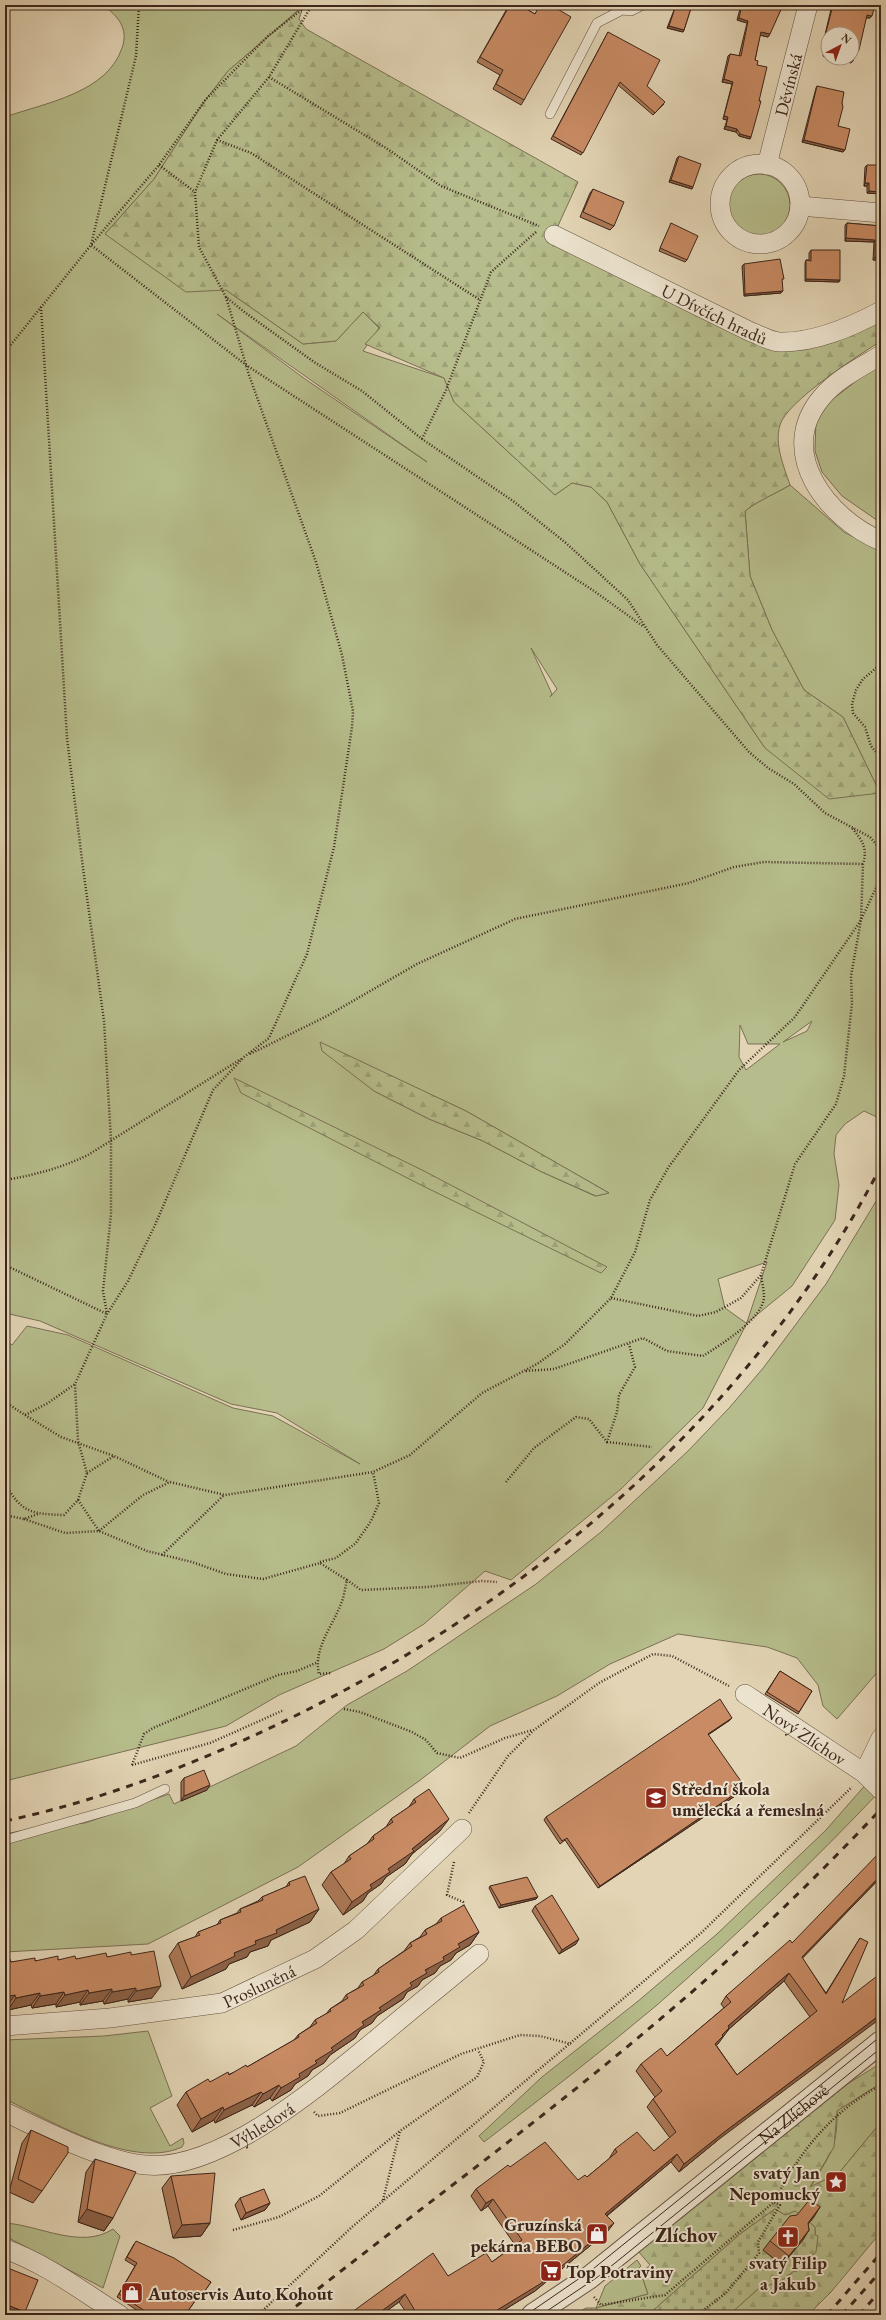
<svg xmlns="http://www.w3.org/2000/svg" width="886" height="2320" font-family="'EB Garamond',serif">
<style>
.grass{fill:#b6bc8b;stroke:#7a7154;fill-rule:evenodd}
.forest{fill:url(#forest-firs);stroke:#7a7154}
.cemetery{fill:url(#cemetery-stones);stroke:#7a7154}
.garden{fill:url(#garden-furrows);stroke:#7a7154}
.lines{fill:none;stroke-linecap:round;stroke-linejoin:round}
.service-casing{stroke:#665242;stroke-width:10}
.minor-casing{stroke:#665242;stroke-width:20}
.tertiary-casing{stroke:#665242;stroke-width:24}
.path{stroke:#3d261c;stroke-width:2.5;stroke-dasharray:1 2;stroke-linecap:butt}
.service{stroke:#ece3ce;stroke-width:9}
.minor{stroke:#ece3ce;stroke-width:19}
.tertiary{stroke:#ece3ce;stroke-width:22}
.tram{stroke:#3d261c;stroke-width:1}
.rail{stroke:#3d261c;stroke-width:3;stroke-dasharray:7 7;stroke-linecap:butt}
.wall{fill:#ac7856;stroke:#3d261c;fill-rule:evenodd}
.shaded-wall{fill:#8c6146;stroke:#3d261c}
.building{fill:#c88b64;stroke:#3d261c;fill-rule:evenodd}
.labels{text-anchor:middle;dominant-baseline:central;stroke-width:4;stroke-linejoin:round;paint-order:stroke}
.street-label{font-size:18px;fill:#3d261c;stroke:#ece3ce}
.poi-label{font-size:18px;font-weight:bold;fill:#3d261c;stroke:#ece3ce;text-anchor:start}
.quarter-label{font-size:20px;font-weight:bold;fill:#3d261c;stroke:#ece3ce}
</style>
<defs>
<pattern id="forest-firs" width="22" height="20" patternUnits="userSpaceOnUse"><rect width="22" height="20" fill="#b6bc8b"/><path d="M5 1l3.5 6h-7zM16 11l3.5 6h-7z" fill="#9da177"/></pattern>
<pattern id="cemetery-stones" width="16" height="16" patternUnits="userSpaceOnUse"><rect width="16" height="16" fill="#b6bc8b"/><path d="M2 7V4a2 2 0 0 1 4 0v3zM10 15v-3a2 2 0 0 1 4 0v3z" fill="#9da177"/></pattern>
<pattern id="garden-furrows" width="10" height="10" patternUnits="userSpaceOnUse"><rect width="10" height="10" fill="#b6bc8b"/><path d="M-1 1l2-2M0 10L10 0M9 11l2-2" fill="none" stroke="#9da177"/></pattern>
</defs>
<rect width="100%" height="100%" fill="#e2d4b4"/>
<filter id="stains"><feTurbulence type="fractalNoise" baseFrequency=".005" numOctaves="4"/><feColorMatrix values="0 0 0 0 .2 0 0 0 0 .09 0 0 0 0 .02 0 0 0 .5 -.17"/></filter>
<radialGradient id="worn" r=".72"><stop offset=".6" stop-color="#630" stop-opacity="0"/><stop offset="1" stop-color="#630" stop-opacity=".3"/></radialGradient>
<g class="grass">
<path d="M102,5H304L228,71L204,102L154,179L105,234L226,290L303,344L336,341L363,312L379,328L363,351L444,378L454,402L555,495L572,483L591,487L607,502L640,564L765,748L880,793L843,717L804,690L772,630L750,576L745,511C759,500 775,494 790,485L844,532L881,551V1119L864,1111L845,1124L836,1135L834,1154L839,1185L835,1220L792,1286L747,1323L703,1408L621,1489L511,1580L485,1571L424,1624L384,1649L279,1695L226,1726L5,1781V1340L12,1345L27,1326L68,1335L233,1408L273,1416L360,1464L277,1413L231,1404L40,1321L5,1313V117C45,103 107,93 122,48C129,29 118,15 102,5ZM217,314L427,462L305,379ZM531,648L557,689L550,697L552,694ZM812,1021L807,1031L783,1042ZM740,1025L748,1044H780L746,1070L739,1057ZM320,1043L466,1111L609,1193L595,1196L542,1172L483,1141L429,1119L374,1091ZM767,1262L747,1322L746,1323L725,1308L718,1279Z"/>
<circle cx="759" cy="205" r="31"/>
<path d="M881,362V523L842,496L822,472L815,451L816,419L825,405Z"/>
<path d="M881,1193V1668L837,1719L823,1706L818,1685L797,1658L767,1647L678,1634L610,1664L557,1696L490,1726L419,1781L298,1867L148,1944L5,1952V1834L35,1828L85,1823L169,1794L174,1804L296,1746L347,1705L407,1671L536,1584L601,1532L688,1451L730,1407L764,1367L826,1284Z"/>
<path d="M881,1767V1790C810,1865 735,1937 657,2005C601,2052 543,2097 484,2142L479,2136L542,2077L637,2002L717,1934L826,1830Z"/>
<path d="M148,2031L172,2096L150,2108L170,2146L183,2138L184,2143L182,2147C132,2170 51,2121 5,2099V2040L104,2036Z"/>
<path d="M881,2083V2122L839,2173L810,2188C828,2157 838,2149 837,2111Z"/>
<path d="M5,2223C39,2225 81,2250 113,2229L120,2236L103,2288L5,2236Z"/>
<path d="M637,2260L641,2266L637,2270L641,2273L648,2294L596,2308L605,2286Z"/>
</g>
<g class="forest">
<path d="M303,7L299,19L306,29L578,182L557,228L779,347L881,318V341C859,355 786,402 780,425C774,444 784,467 790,485C775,494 759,500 745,511L750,576L772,630L804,690L843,717L880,793L829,799L765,748L640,564L607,502L591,487L572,483L555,495L454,402L444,378L365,344L380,328L363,312L336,341L303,344L226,290L186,292L105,234L154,179L204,102L228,71Z"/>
<path d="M320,1042L466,1111L609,1193L596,1196L542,1172L483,1141L429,1119L374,1091L322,1051Z"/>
<path d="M234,1078L424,1171L607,1267L601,1273L425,1187L241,1093Z"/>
<path d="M881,2063V2083L837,2111L834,2147L810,2187L839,2173L881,2122V2232L831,2292L808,2315H729L758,2289L785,2278L792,2273L815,2235V2227L800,2215H785L775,2209L740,2234L648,2315H600L596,2308L648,2294L641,2273L650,2265L638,2251L833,2093Z"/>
</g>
<path class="cemetery" d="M775,2209L785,2215L795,2211L799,2214L765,2248V2252L780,2264L784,2263L803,2240L800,2234L809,2222L815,2227V2235L818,2236L816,2252L796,2272L794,2271L781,2281L758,2289L729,2315H648L740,2234Z"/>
<path class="garden" d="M586,2308H596L600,2315H574Z"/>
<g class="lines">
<g class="service-casing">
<g id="service">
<path d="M550,114L597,23L622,10L631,11L643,5"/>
<path d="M5,1840L135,1803L165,1789"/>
</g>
</g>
<g class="minor-casing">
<g id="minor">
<circle cx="760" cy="204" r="40"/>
<path id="s1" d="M767,165L808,5"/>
<path d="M800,206L881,213"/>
<path id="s2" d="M554,235L751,332C760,335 771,342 780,342C815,343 851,327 881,311"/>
<path d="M881,355C861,367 837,379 822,397C775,452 827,518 881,541"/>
<path id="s3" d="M745,1694L864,1773L881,1738"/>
<path d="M864,1773L881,1790"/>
<path id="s4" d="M5,2026L110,2018L222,2003L315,1959L356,1930L462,1829"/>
<path id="s5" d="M5,2112C43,2130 105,2162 146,2165C221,2172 324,2082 379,2037C412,2009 446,1982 479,1954"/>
<path d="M5,2249C47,2264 83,2292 120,2315"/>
</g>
</g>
<g class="tertiary-casing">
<g id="tertiary">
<path id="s6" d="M533,2315L590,2277L881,2042"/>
</g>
</g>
<g class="path">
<path d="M139,5L136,56L91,245L246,365L594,591L644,627"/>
<path d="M312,5L269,77L217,140L195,192L199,247L226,297L243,311L314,362L362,391L422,439L513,501L566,543L628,600L657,645L749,752L768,768L794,784L825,813L870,837L881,850"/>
<path d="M269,77L386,148L441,186L539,226"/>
<path d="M217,140L251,153L480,300"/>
<path d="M159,165L195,192"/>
<path d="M41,307L67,738L83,868L104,1021L111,1140V1214L103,1291L107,1314"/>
<path d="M5,352L91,245L159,165L206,99L268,36L308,5"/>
<path d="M422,439L446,390L491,272L536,232"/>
<path d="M881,664L863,679L856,690L852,704L853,713L865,727L871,746L881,758"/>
<path d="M250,1054L327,1016L417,964L515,919L689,883L734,867L764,862L863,864"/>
<path d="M5,1180C35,1175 61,1168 88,1155L241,1059"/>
<path d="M5,1265L107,1314"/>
<path d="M611,1298L698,1316L716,1312L741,1298L761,1275L795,1164L836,1104L844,1076L852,1003L851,976L861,920L863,864C868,848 862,840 852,828"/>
<path d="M526,1371L554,1369L643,1338L667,1351L703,1356C720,1345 763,1319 764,1297C764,1290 762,1282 761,1275"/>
<path d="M5,1402L25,1415L48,1403L75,1384"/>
<path d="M25,1415L61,1437L114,1456L169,1482"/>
<path d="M607,1442L652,1447"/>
<path d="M87,1473L114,1456"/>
<path d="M506,1482L534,1448L576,1417L589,1419L607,1442L617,1412L619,1395L635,1367L629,1344"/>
<path d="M5,1483C21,1513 32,1514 64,1515L78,1500L87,1473L78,1441L75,1384L107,1314L128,1281L155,1225L213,1090L244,1057L269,1038L307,954L334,847L352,727L353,711L342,655L316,562L249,375L226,297"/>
<path d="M78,1500L99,1531"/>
<path d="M5,1515L24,1519L38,1514"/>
<path d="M24,1519L65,1533L99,1531L147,1551L192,1562L226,1574L263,1579L320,1563L347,1580C345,1588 344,1597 341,1604C332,1627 313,1649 319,1674L331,1673"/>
<path d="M99,1531L143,1495L170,1482L225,1495L373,1472L410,1455L482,1393L537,1364L565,1344L611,1298L635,1252L650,1200L668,1168L739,1070L795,1017L861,920L881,877"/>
<path d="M162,1555L224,1495"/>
<path d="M320,1562L336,1558L356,1543L371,1521L379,1503L373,1472"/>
<path d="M347,1580L361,1590L427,1587L482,1581L497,1582"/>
<path d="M344,1709L360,1712L412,1732L426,1740L437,1753L460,1758L505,1738L533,1730"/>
<path d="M132,1765L144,1734L153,1728L278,1675L297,1671L316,1663"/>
<path d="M132,1765L210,1743L284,1710"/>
<path d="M469,1813L508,1756L534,1730L599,1683L653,1654L672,1656L729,1686"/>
<path d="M454,1862L447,1895L463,1902L464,1908"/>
<path d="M314,2112L318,2116L340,2113L461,2054L520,2035L540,2036L571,2044"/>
<path d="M383,2200L400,2131"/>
<path d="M774,2202C799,2152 831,2112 881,2085"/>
<path d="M233,2230L279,2217L319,2196L400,2131L477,2077L484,2062L478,2050"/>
<path d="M594,2297L601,2305L665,2295L774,2202L780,2205L758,2242L759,2253L726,2293L697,2315"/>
<path d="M258,2315L352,2227L701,1933L852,1787"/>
</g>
<use href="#service" class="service"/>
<use href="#minor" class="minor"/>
<use href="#tertiary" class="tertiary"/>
<g class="tram">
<path d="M526,2315L593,2269L881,2036"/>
<path d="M541,2315L599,2276L881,2048"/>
</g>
<g class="rail">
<path d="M5,1821C85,1804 160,1777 235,1744C502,1626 746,1428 881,1166"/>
<path d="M285,2315C411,2215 542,2120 665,2015C741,1951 813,1881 881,1809"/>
<path d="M827,2315L881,2253"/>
<path d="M842,2315L881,2271"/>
<path d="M859,2315L881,2290"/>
</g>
</g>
<g class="wall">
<path d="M509,5H519L535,14L540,5H551L524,100L521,105L493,89L500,75L477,62Z"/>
<path d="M676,5H692L684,30L683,32L667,28Z"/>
<path d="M741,5H783L768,37L760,35L755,60L757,65L759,101L750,139L739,136L736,132L724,129L727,120L723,119L732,84L722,82L728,56L730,54L739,56L747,23L737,20Z"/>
<path d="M832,5H875L870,18H866L857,53L855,52L853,61L851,63L828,34V58L823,56L826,43H823Z"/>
<path d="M608,32L647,86L664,104L653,115L618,85L581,155L551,139Z"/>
<path d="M817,86L842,103L838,126L843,152L802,142L816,88Z"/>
<path d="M679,156L692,189L669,182L677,158Z"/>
<path d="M867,165L881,194L867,193V186H864L865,167Z"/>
<path d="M593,189L614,226L610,230L580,217L590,193Z"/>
<path d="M671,223L687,260L685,262L659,251L670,226Z"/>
<path d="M847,223L881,226V260H873L874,242L845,241V225Z"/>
<path d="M811,250L840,280L839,282L805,281V263L806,260H809V253Z"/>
<path d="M744,264L782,281L781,293L744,296L742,266Z"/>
<path d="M780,1671L812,1691L798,1714L765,1694Z"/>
<path d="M730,1720L708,1735L744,1790L598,1888L565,1840L560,1844L544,1820L546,1817Z"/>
<path d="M184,1778L207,1790L181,1801V1782Z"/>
<path d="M414,1799L440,1831L412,1854L405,1864L386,1877L381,1884L368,1893L363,1901L343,1915L322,1885L331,1872L344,1864L349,1856L367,1844L373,1836L386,1827L391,1819L409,1807Z"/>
<path d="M881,1877L802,1958L826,1993L855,1946L860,1938L842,2003L718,2140L679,2172L671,2162L607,2216L608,2231L535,2291L496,2315H408L399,2302L381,2315H348L448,2276L492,2262L515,2245L488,2206L481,2211L471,2196L476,2189L510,2167L578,2180L587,2177L610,2158V2157L615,2149L654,2151L670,2138L647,2107L653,2099L655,2097L636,2071L641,2064L667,2056L724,2008L721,2004L726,1996L792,1943ZM784,1981L810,2017L737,2075L716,2045L729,2029Z"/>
<path d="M289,1882L319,1909L310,1922L271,1940L268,1946L250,1952L247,1957L229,1964L226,1969L182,1989L169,1956L178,1943L195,1937L198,1932L217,1925L220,1920L237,1913L240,1909L258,1901L262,1897L286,1887Z"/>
<path d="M490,1886L536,1899L499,1908L489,1888Z"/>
<path d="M535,1906L576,1944L559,1954L532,1911Z"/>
<path d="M441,1918L479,1932L470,1945L456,1953L451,1960L440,1966L435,1973L422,1980L418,1986L407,1992L403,1999L377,2016L372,2023L360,2030L355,2038L330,2055L324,2063L312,2070L308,2076L295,2084L291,2090L272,2101L270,2098L254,2107L252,2105L215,2123L214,2120L192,2132L177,2105L186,2092L210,2082L247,2067L294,2040L298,2035L310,2027L315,2020L326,2014L330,2009L342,2001L346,1995L358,1988L362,1982L373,1976L378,1969L404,1951L410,1943L420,1937L425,1930L436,1924Z"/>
<path d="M131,1955L152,1998L128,2002V1999L104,2004L103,2001L80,2005V2002L56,2007V2004L32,2008L31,2005L8,2010L7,2006L5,2007V1960L11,1962L58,1960L76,1959Z"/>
<path d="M31,2130L42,2191L33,2203L9,2192L22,2143Z"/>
<path d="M95,2159L113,2218L104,2231L78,2222L86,2172Z"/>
<path d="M171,2176L210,2223L201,2236L173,2238L162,2188Z"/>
<path d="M240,2198L270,2203L265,2210L241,2220L235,2205Z"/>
<path d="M814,2217L808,2224L809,2230L782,2265L763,2250L770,2241Z"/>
<path d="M134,2244L211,2282L200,2298L198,2297L185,2315H144L117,2297L135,2266L125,2260Z"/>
</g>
<g class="shaded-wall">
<path d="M867,15L872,16L870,18L865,17Z"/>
<path d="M739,18L748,21L747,23L737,20Z"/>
<path d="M669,26L684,30L683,32L667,28Z"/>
<path d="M761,32L770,34L768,37L759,35Z"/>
<path d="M824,40L828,41L826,43H823Z"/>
<path d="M856,49L859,50L857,53L854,52Z"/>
<path d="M824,54L828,55V58L823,56Z"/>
<path d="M830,58H841L853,61L851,63Z"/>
<path d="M724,79L733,82L732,84L722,82Z"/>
<path d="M724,116L728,117L727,120L723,119Z"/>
<path d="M726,126L737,129L736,132L724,129Z"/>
<path d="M740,134L751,137L750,139L739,136Z"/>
<path d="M804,140L845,150L843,152L802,142Z"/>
<path d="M671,180L693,187L692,189L669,182Z"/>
<path d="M865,183H869L867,186H864Z"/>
<path d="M869,191L881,192V194L867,193Z"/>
<path d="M846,238L875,240L874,242L845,241Z"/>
<path d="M875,257L881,258V260H873Z"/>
<path d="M806,279L840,280L839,282L805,281Z"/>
<path d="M783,291L781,293L744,296L745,294Z"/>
<path d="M732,1718L730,1720L706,1736L708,1734Z"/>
<path d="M210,1785L207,1790L181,1801L184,1796Z"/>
<path d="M745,1787L744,1790L598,1888L600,1886Z"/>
<path d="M449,1819L440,1831L412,1854L405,1864L386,1877L381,1884L368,1893L363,1901L343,1915L352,1902L388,1869L412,1849Z"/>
<path d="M881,1875V1877L796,1965L802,1957Z"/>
<path d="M538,1897L536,1899L499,1908L501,1905Z"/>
<path d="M319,1909L310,1922L271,1940L268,1946L250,1952L247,1957L229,1964L226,1969L182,1989L191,1977L276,1930Z"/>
<path d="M479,1932L470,1945L456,1953L451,1960L440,1966L435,1973L422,1980L418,1986L407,1992L403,1999L377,2016L372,2023L360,2030L355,2038L330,2055L324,2063L312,2070L308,2076L295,2084L291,2090L272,2101L281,2088L315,2061L362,2022L458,1944Z"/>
<path d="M579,1939L576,1944L559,1954L562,1950Z"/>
<path d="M789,1973L784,1981L729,2029L718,2044L710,2051L728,2026Z"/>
<path d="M161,1986L152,1998L128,2002L136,1991Z"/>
<path d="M136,1988L128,1999L104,2004L112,1992Z"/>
<path d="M112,1989L103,2001L80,2005L89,1993Z"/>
<path d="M88,1990L80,2002L56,2007L65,1995Z"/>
<path d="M64,1992L56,2004L32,2008L40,1996Z"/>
<path d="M40,1993L31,2005L8,2010L16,1998Z"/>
<path d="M15,1995L7,2006L5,2007V1997Z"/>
<path d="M881,2014V2018L718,2140L679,2172L684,2164L723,2133Z"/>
<path d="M279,2085L270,2098L254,2107L263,2094Z"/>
<path d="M261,2092L252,2105L215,2123L224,2110Z"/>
<path d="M223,2107L214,2120L192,2132L201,2119Z"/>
<path d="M677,2154L671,2162L600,2221L605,2214Z"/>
<path d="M493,2199L488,2206L481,2211L486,2203Z"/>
<path d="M270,2203L265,2210L241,2220L246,2213Z"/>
<path d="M820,2207L814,2217L801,2232L808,2223Z"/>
<path d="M87,2209L113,2218L104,2231L78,2222Z"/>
<path d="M210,2223L201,2236L173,2238L182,2225Z"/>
<path d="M614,2223L608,2231L535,2291L496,2315H489Z"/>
<path d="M809,2230L803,2240L782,2265L789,2256Z"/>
<path d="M405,2294L399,2302L381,2315H376Z"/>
<path d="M5,2304L25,2312L23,2315H5Z"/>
</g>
<g class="building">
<path d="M510,5H519L535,14L540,5H551L571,17L524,100L496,84L503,70L480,57Z"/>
<path d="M676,5H692L684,30L669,26Z"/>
<path d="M742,5H783L770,34L761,32L755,60L758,61L757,65L767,67L759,101H761L751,137L740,134L737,129L726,126L728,117L724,116L733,82L724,79L730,54L741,56L748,21L739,18Z"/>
<path d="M833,5H875L872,16L867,15L859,50L856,49L853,61L841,58H852V34H828V55L824,54L828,41L824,40Z"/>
<path d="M608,32L660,60L647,86L665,102L655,113L620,82L583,153L553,136Z"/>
<path d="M817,86L844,92L842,103L843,107L838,126L850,129L845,150L804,140Z"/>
<path d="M679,156L701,164L693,187L671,180Z"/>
<path d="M867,165H881V192L869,191V183H865Z"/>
<path d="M593,189L624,202L614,226L583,212Z"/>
<path d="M671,223L698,236L687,260L660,248Z"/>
<path d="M847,223L881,226V258L875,257V240L846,238Z"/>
<path d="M811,250H840V280L806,279V260L811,261Z"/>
<path d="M780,259L784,279H782L783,291L745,294L744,264Z"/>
<path d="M780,1671L812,1691L799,1712L767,1692Z"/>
<path d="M720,1699L732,1718L708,1734L745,1787L600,1886L567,1838L562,1841L546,1817Z"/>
<path d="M204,1770L210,1785L184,1796V1778Z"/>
<path d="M429,1789L449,1819L412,1849L414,1851L388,1869L390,1872L370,1885L372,1888L352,1902L331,1872L351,1859L349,1856L374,1839L373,1836L393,1822L391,1819L416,1802L414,1799Z"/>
<path d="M881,1851V1875L802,1957L826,1994L860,1938L868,1942L842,2003L881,1973V2014L723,2133L684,2164L677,2154L605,2214L614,2223L540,2284L489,2315H417V2314L405,2294L376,2315H348L433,2253L448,2276L486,2253L492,2262L522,2240L493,2199L486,2203L476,2189L508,2165L510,2167L545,2142L578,2180L585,2175L587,2177L617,2152L615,2149L637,2132L654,2151L676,2132L653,2099L662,2091L641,2064L661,2048L667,2056L731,2002L726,1996L790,1940L792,1943ZM789,1973L817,2011L737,2075L715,2044L723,2036L722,2035L729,2028L728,2026Z"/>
<path d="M305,1876L319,1909L276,1930L277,1933L255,1941L256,1944L234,1953L235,1956L191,1977L178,1943L200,1935L198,1932L221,1923L220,1920L241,1912L240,1909L263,1900L262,1897L290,1885L289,1882Z"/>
<path d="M527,1877L538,1897L501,1905L490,1886Z"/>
<path d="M552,1895L579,1939L562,1950L535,1906Z"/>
<path d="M464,1905L479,1932L458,1944L460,1947L443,1957L444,1960L425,1970L427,1973L410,1983L412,1986L379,2008L381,2010L362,2022L364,2025L331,2048L333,2050L315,2061L317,2063L299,2074L300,2077L281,2088L279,2085L263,2094L261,2092L224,2110L223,2107L201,2119L186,2092L208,2079L210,2082L228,2072L229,2075L246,2065L247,2067L299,2037L298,2035L317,2023L315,2020L331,2011L330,2009L348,1998L346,1995L364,1985L362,1982L379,1972L378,1969L412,1946L410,1943L427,1934L425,1930L442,1921L441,1918Z"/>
<path d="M154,1951L161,1986L136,1991V1988L112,1992V1989L89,1993L88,1990L65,1995L64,1992L40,1996V1993L16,1998L15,1995L5,1997V1960L10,1959L11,1962L35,1958V1961L58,1956V1960L75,1956L76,1959L106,1953L107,1957L131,1952V1955Z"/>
<path d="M31,2130L68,2147V2153L42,2191L18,2179Z"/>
<path d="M95,2159L136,2172L113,2218L87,2209Z"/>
<path d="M215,2173L210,2223L182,2225L171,2176Z"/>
<path d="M264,2189L270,2203L246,2213L240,2198Z"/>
<path d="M810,2199L820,2207L808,2223L809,2230L789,2256L770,2241L790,2216L797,2215Z"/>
<path d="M136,2241L174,2258L211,2282L202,2295L200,2294L185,2315H151L119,2294L137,2263L127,2257Z"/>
<path d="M5,2267L38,2280L25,2312L5,2304Z"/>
</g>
<defs>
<g id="university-square" transform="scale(1.15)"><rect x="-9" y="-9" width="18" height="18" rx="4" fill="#8f2418" stroke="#ece3ce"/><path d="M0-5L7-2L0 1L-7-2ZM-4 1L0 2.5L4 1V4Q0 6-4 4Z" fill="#fff"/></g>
<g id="sight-square" transform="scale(1.15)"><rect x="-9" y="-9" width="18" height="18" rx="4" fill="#8f2418" stroke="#ece3ce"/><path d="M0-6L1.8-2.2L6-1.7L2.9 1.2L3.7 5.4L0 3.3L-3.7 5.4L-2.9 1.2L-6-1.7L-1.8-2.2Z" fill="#fff"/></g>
<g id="shop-square" transform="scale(1.15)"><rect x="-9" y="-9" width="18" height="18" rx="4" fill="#8f2418" stroke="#ece3ce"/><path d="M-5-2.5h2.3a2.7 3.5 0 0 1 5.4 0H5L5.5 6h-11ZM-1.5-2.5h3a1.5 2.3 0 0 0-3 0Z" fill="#fff"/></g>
<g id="church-square" transform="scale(1.15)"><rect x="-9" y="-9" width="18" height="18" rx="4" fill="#8f2418" stroke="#ece3ce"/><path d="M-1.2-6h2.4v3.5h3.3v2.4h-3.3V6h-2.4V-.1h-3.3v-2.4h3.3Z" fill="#fff"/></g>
<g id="supermarket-square" transform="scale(1.15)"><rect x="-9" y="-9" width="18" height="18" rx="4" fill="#8f2418" stroke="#ece3ce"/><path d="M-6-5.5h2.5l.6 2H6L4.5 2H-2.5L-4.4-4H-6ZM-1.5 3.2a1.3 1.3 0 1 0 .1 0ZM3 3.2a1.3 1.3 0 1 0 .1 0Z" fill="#fff"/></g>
</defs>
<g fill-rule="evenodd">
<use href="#university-square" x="656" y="1798"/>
<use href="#sight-square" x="836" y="2182"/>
<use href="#shop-square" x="597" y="2234"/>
<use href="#church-square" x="788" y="2237"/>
<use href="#supermarket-square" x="551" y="2271"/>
<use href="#shop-square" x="132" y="2293"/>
</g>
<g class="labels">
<g class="street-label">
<text stroke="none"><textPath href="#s1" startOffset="83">Děvínská</textPath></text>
<text stroke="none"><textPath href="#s2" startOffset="179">U Dívčích hradů</textPath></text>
<text stroke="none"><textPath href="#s3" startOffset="72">Nový Zlíchov</textPath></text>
<text stroke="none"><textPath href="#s4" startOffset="259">Prosluněná</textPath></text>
<text stroke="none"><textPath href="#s6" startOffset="329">Na Zlíchově</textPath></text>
<text stroke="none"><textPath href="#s5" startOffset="276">Výhledová</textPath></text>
</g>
<g class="poi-label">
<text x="672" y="1788">Střední škola<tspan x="672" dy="21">umělecká a řemeslná</tspan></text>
<text x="820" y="2172" text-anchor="end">svatý Jan<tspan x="820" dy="21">Nepomucký</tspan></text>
<text x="582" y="2224" text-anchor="end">Gruzínská<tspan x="582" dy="21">pekárna BEBO</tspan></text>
<text x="788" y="2262" text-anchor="middle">svatý Filip<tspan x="788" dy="21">a Jakub</tspan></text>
<text x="566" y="2271">Top Potraviny</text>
<text x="148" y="2293">Autoservis Auto Kohout</text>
</g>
<g class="quarter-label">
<text x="686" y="2235">Zlíchov</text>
</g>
</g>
<rect width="886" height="2320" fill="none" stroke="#e2d4b4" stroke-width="20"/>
<rect x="6" y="6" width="874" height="2308" fill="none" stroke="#3d261c" stroke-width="2"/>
<rect x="10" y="10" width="866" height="2300" fill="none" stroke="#3d261c"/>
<g transform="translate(840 46) rotate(41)"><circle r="19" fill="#ece3ce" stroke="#a69787"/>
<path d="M0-3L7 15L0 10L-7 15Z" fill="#8f2418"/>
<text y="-6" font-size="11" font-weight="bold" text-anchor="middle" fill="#3d261c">N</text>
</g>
<rect width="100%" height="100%" filter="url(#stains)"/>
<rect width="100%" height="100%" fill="url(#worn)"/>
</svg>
